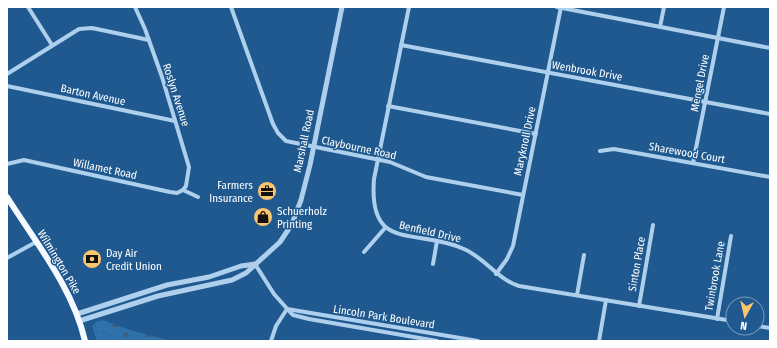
<svg xmlns="http://www.w3.org/2000/svg" width="777" height="348" font-family="'Fira Sans Condensed',sans-serif">
<style>
.grass{fill:#2f72ab}
.forest{fill:url(#forest-firs)}
.lines{fill:none;stroke-linecap:round;stroke-linejoin:round}
.minor{stroke:#aed0ed;stroke-width:4}
.tertiary{stroke:#aed0ed;stroke-width:5}
.primary{stroke:#f4f9ff;stroke-width:6}
.labels{text-anchor:middle;dominant-baseline:central;stroke-width:3;stroke-linejoin:round;paint-order:stroke}
.street-label{font-size:11px;fill:#fff;stroke:#1f598f}
.poi-label{font-size:11px;fill:#fff;stroke:#1f598f;text-anchor:start}
</style>
<defs>
<pattern id="forest-firs" width="22" height="20" patternUnits="userSpaceOnUse"><rect width="22" height="20" fill="#2f72ab"/><path d="M5 1l3.5 6h-7zM16 11l3.5 6h-7z" fill="#3f5d77"/></pattern>
</defs>
<rect width="100%" height="100%" fill="#1f598f"/>
<path class="grass" d="M96,322L95,327L97,332L132,341H97L92,326Z"/>
<path class="forest" d="M103,320L130,330L171,341H132L97,332L95,327L96,322Z"/>
<g class="lines">
<g class="minor">
<path d="M28,7L52,45"/>
<path d="M135,7L145,29L162,77L189,167L186,186L183,190"/>
<path d="M231,7L273,124L278,133L286,141L390,162L426,177L523,195"/>
<path d="M409,7L374,179C368,254 417,227 464,249C485,258 497,279 519,286L733,321"/>
<path d="M557,7L770,48"/>
<path d="M660,27L664,7"/>
<path d="M401,45L770,114"/>
<path d="M7,74L79,29L92,28L149,40"/>
<path d="M7,86L175,121"/>
<path d="M388,106L536,134"/>
<path d="M600,151L614,149L770,177"/>
<path d="M693,163L724,7"/>
<path d="M7,164L24,160L170,192L177,193L183,190L198,197"/>
<path d="M364,252L385,228"/>
<path d="M7,258L36,242"/>
<path d="M255,264L274,294L290,312L293,315L309,319L437,341"/>
<path d="M433,264L437,241"/>
<path d="M496,274L507,259L513,246L561,7"/>
<path d="M577,295L584,255"/>
<path d="M639,306L653,225"/>
<path d="M287,309L478,341"/>
<path d="M717,319L731,236"/>
<path d="M757,326L770,328"/>
<path d="M271,341L276,326L287,309"/>
<path d="M599,341L606,300"/>
</g>
<g class="tertiary">
<path d="M77,314L167,285L209,277L241,266L255,264"/>
<path d="M79,321L158,296L232,280L246,273L280,242L292,224L301,200L310,165L342,7"/>
</g>
<path class="primary" d="M7,197C36,243 73,288 85,341"/>
</g>
<defs>
<g id="office-disc" transform="scale(1)"><circle r="9.5" fill="#fbc66d" stroke="#1f598f"/><path d="M-6-3h4V-5.5h4V-3h4V5H-6ZM-1-4.5V-3h2v-1.5ZM-6 0V1H6V0Z" fill="#111"/></g>
<g id="shop-disc" transform="scale(1)"><circle r="9.5" fill="#fbc66d" stroke="#1f598f"/><path d="M-5-2.5h2.3a2.7 3.5 0 0 1 5.4 0H5L5.5 6h-11ZM-1.5-2.5h3a1.5 2.3 0 0 0-3 0Z" fill="#111"/></g>
<g id="bank-disc" transform="scale(1)"><circle r="9.5" fill="#fbc66d" stroke="#1f598f"/><path d="M-6-4H6V4H-6ZM0-2.3a2.3 2.3 0 1 0 0 4.6a2.3 2.3 0 1 0 0-4.6Z" fill="#111"/></g>
</defs>
<g fill-rule="evenodd">
<use href="#office-disc" x="267" y="191"/>
<use href="#shop-disc" x="263" y="217"/>
<use href="#bank-disc" x="92" y="259"/>
</g>
<g class="labels">
<g class="street-label">
<text transform="translate(587 71) rotate(10)">Wenbrook Drive</text>
<text transform="translate(700 83) rotate(-79)">Mengel Drive</text>
<text transform="translate(93 95) rotate(12)">Barton Avenue</text>
<text transform="translate(176 95) rotate(72)">Roslyn Avenue</text>
<text transform="translate(304 141) rotate(-78)">Marshall Road</text>
<text transform="translate(525 141) rotate(-78)">Maryknoll Drive</text>
<text transform="translate(359 148) rotate(12)">Claybourne Road</text>
<text transform="translate(687 153) rotate(10)">Sharewood Court</text>
<text transform="translate(105 169) rotate(12)">Willamet Road</text>
<text transform="translate(430 232) rotate(13)">Benfield Drive</text>
<text transform="translate(59 262) rotate(59)">Wilmington Pike</text>
<text transform="translate(637 264) rotate(-80)">Sinton Place</text>
<text transform="translate(715 276) rotate(-80)">Twinbrook Lane</text>
<text transform="translate(384 317) rotate(9)">Lincoln Park Boulevard</text>
</g>
<g class="poi-label">
<text x="253" y="185" text-anchor="end">Farmers<tspan x="253" dy="13">Insurance</tspan></text>
<text x="277" y="211">Schuerholz<tspan x="277" dy="13">Printing</tspan></text>
<text x="106" y="253">Day Air<tspan x="106" dy="13">Credit Union</tspan></text>
</g>
</g>
<rect width="777" height="348" fill="none" stroke="#ffffff" stroke-width="16"/>
<g transform="translate(745 316) rotate(188)"><circle r="19" fill="#1f598f" stroke="#799bbc"/>
<path d="M0-3L7 15L0 10L-7 15Z" fill="#fbc66d"/>
<text y="-6" font-size="11" font-weight="bold" text-anchor="middle" fill="#ffffff">N</text>
</g>
</svg>
